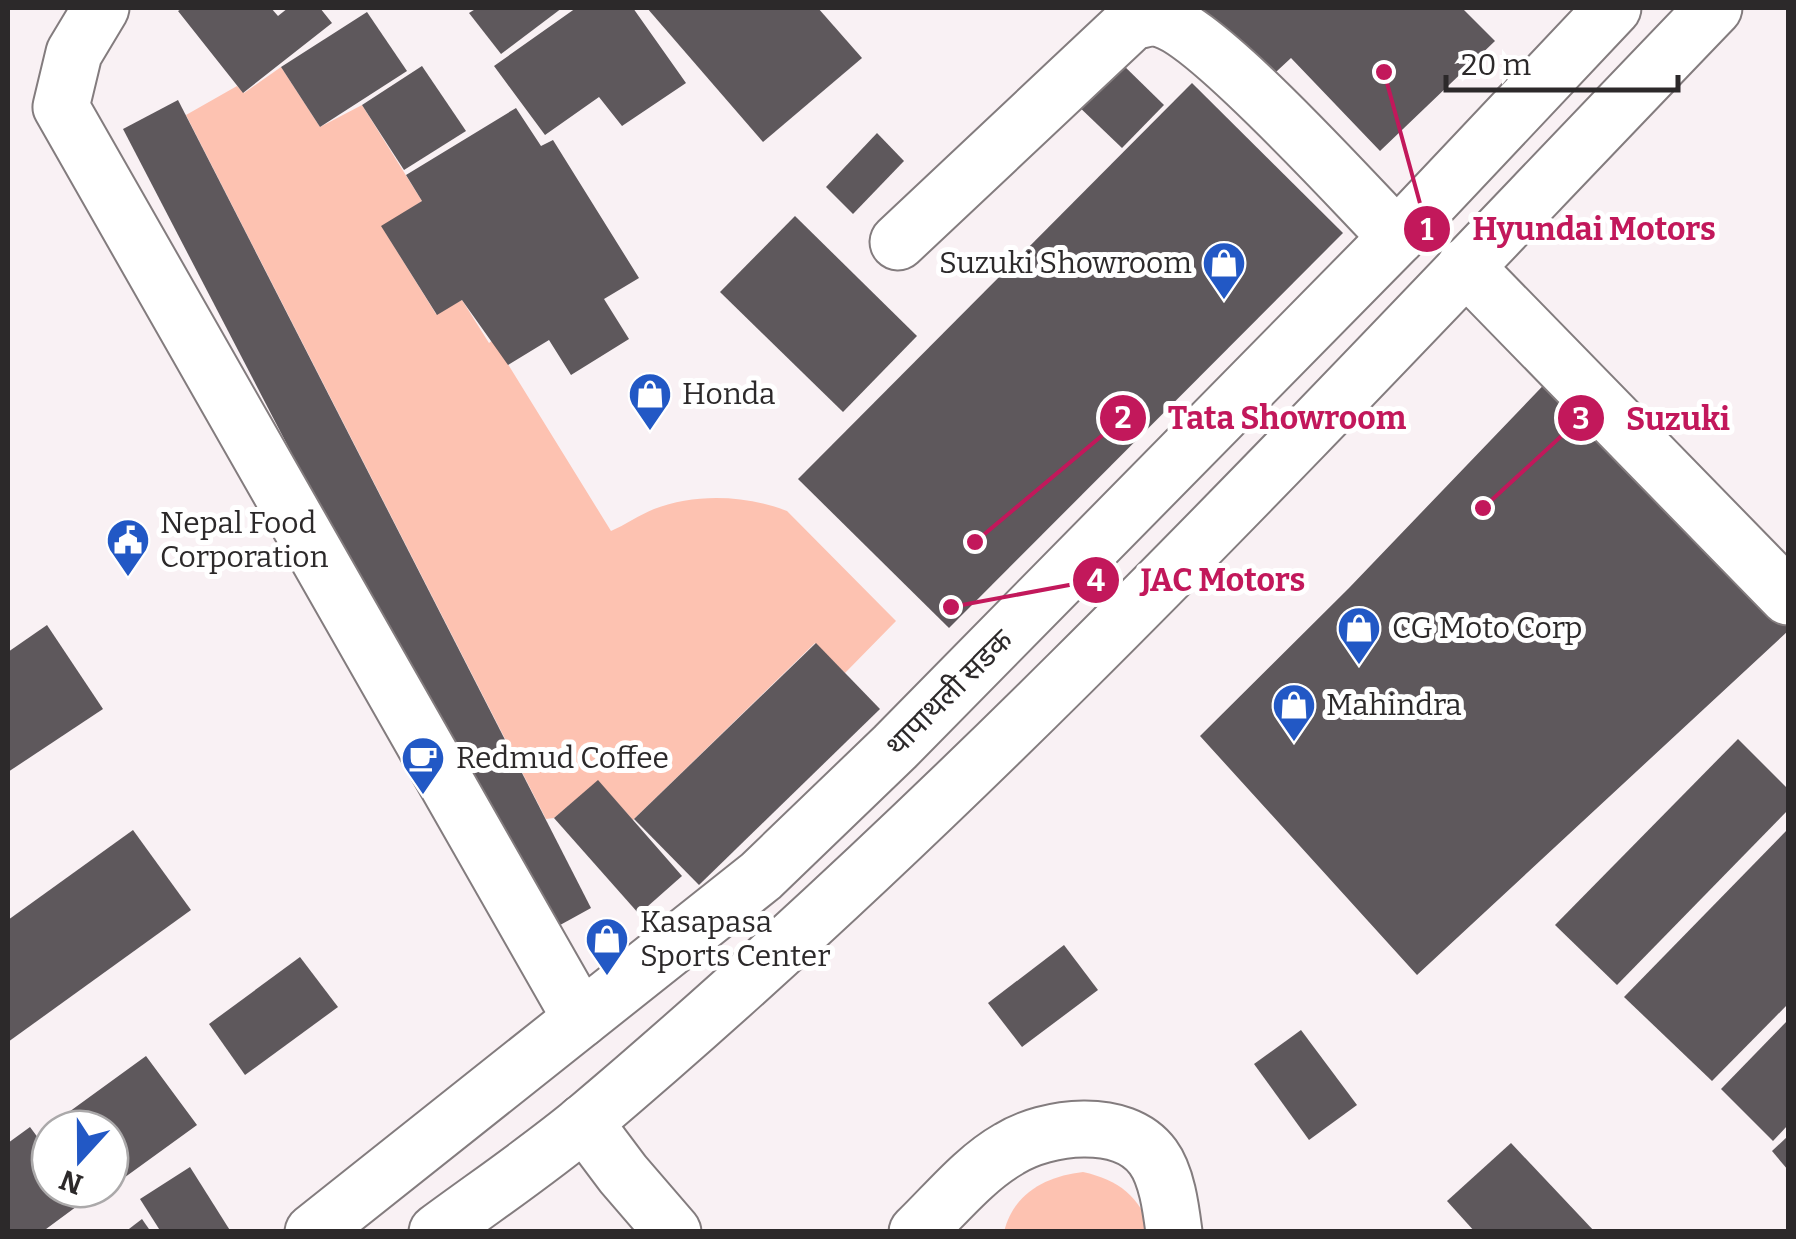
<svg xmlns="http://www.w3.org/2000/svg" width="1796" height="1239" font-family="Bitter,'Noto Sans Devanagari',serif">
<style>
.green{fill:#fdc2b1}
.building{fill:#5e585c}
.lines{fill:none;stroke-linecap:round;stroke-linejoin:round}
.minor-casing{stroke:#837c7e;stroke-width:59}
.highway-casing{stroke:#837c7e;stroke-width:59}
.minor{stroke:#fff;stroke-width:55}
.highway{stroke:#fff;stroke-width:55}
.labels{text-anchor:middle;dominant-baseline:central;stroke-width:10;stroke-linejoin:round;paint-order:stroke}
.poi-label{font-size:30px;fill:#2c292a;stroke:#fff;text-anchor:start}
.street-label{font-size:30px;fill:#2c292a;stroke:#fff}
.leader{fill:none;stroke:#c2185b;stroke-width:4}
.callout-dot{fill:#c2185b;stroke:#fff;stroke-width:4}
.mark-label{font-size:30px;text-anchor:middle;font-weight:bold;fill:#fff}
.callout-label{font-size:32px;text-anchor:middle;font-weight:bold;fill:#c2185b;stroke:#fff;stroke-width:10;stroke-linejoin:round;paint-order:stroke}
</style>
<rect width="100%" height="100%" fill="#f9f1f4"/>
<g class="green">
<path d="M281,67L320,127L362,105L422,201L382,227L436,314L462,300L489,343L493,340L611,531C625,525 639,515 654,509C695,493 746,495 787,511L896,621L845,673L815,643L633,820L598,781L554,818L546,819L186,115L237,86L244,93Z"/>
<path d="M1083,1172C1119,1180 1139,1196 1152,1232H1004C1013,1193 1047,1176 1083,1172Z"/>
</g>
<g class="building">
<path d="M183,8H271L278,16L288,8H320L332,23L243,93L178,11Z"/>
<path d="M477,8H562L501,54L469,13Z"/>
<path d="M576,8H633L686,83L622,126L599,97L545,135L494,66Z"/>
<path d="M647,8H818L862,58L763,142Z"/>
<path d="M1185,8H1462L1495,41L1380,151L1291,58L1261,86Z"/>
<path d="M367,12L407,71L320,127L281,67Z"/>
<path d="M1118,60L1164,105L1122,148L1074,102Z"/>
<path d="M422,66L466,131L404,170L362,105Z"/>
<path d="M1192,83L1343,233L949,628L798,479Z"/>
<path d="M178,100L591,908L542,935L123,129Z"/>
<path d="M516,108L541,146L553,140L639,278L604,299L629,339L571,375L549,340L508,365L462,300L437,315L381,226L422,201L406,175Z"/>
<path d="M877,133L904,161L853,214L826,187Z"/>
<path d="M795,216L917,336L843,412L720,292Z"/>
<path d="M1559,369L1788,626V631L1417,975L1200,736L1349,588Z"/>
<path d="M47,625L103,709L8,772V652Z"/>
<path d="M816,643L880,709L699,885L634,819Z"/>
<path d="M1738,739L1788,789V810L1617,985L1555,925Z"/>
<path d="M598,780L682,876L639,914L554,818Z"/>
<path d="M1788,829V1004L1712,1081L1624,997Z"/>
<path d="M133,830L191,910L8,1042V920Z"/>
<path d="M1064,945L1098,990L1022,1047L988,1003Z"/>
<path d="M300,957L338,1007L245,1075L209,1024Z"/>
<path d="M1788,1020V1125L1773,1141L1721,1089Z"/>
<path d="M1301,1030L1357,1105L1309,1140L1254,1064Z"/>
<path d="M146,1056L197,1125L110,1188V1129H54L51,1125Z"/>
<path d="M30,1127L50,1154V1189H76L84,1201L42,1232H8V1143Z"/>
<path d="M1788,1136V1170L1772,1151Z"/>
<path d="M1511,1143L1595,1232H1475L1447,1201Z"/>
<path d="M190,1167L231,1232H161L140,1199Z"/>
<path d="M142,1219L151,1232H125Z"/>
</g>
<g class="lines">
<g class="minor-casing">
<g id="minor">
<path d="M101,8L74,53L61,107L581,1019"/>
<path d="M898,242L1132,22C1139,21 1149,17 1155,18C1203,24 1355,195 1397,237"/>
<path d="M1465,266L1788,597"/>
<path d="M584,1122L623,1174L673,1232"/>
<path d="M917,1232C946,1204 974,1169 1009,1149C1046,1126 1123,1116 1153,1157C1167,1176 1171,1209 1174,1232"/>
</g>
</g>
<g class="highway-casing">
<g id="highway">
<path d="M313,1232L761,876L895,747L1397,237L1613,8"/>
<path d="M437,1232C487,1195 539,1160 587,1120C991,778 1348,388 1714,8"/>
</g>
</g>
<use href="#minor" class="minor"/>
<use href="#highway" class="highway"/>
</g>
<defs>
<g id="shop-pin" transform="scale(2.25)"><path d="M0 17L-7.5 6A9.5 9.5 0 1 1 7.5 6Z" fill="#2258c5" stroke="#fff"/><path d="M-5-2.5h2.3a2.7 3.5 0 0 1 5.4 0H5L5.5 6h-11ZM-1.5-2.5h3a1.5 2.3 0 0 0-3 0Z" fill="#fff"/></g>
<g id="civic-pin" transform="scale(2.25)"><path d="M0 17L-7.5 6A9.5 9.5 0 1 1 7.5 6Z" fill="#2258c5" stroke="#fff"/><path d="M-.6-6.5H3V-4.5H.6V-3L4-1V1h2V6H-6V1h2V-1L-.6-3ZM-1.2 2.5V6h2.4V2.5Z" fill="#fff"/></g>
<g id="cafe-pin" transform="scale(2.25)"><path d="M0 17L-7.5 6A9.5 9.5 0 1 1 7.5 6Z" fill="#2258c5" stroke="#fff"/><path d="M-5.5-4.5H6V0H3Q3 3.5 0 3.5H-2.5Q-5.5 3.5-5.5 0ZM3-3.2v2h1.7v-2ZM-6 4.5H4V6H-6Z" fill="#fff"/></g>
</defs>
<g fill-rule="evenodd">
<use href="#shop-pin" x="1224" y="263"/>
<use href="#shop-pin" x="650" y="394"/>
<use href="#civic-pin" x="128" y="540"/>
<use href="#shop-pin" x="1359" y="628"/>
<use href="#shop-pin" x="1294" y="705"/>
<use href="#cafe-pin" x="423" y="758"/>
<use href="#shop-pin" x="607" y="939"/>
</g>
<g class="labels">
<g class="poi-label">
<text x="1192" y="263" text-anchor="end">Suzuki Showroom</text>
<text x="682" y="394">Honda</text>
<text x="160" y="523">Nepal Food<tspan x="160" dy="34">Corporation</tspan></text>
<text x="1392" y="628">CG Moto Corp</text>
<text x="1326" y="705">Mahindra</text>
<text x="456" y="758">Redmud Coffee</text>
<text x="640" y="922">Kasapasa<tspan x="640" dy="34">Sports Center</tspan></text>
</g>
<g class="street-label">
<text transform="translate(949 693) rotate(-45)">थापाथली सडक</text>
</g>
</g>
<path class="leader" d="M1384 72L1427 229M975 542L1123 418M1483 508L1581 418M951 607L1096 580"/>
<g class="callout-dot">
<circle cx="1384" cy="72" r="10"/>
<circle cx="975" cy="542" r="10"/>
<circle cx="1483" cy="508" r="10"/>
<circle cx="951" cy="607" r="10"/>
<circle cx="1427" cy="229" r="25"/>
<circle cx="1123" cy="418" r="25"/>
<circle cx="1581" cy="418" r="25"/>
<circle cx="1096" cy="580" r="25"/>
</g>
<g class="mark-label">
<text x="1427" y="240">1</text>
<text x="1123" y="428">2</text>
<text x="1581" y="429">3</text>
<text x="1096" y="591">4</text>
</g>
<g class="callout-label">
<text x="1594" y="240">Hyundai Motors</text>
<text x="1287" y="429">Tata Showroom</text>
<text x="1678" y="430">Suzuki</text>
<text x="1223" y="591">JAC Motors</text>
</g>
<rect width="1796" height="1239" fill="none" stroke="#2c292a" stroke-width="20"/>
<g transform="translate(80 1159) rotate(201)"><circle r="48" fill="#ffffff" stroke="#aba9aa" stroke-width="2.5"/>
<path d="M0-8L18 38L0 25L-18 38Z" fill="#2258c5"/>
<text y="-15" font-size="28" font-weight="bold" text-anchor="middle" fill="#2c292a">N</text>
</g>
<path d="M1446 75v15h232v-15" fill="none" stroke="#2c292a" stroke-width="5"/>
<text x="1461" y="75" font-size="30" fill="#2c292a" stroke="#ffffff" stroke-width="8" paint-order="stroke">20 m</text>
</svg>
